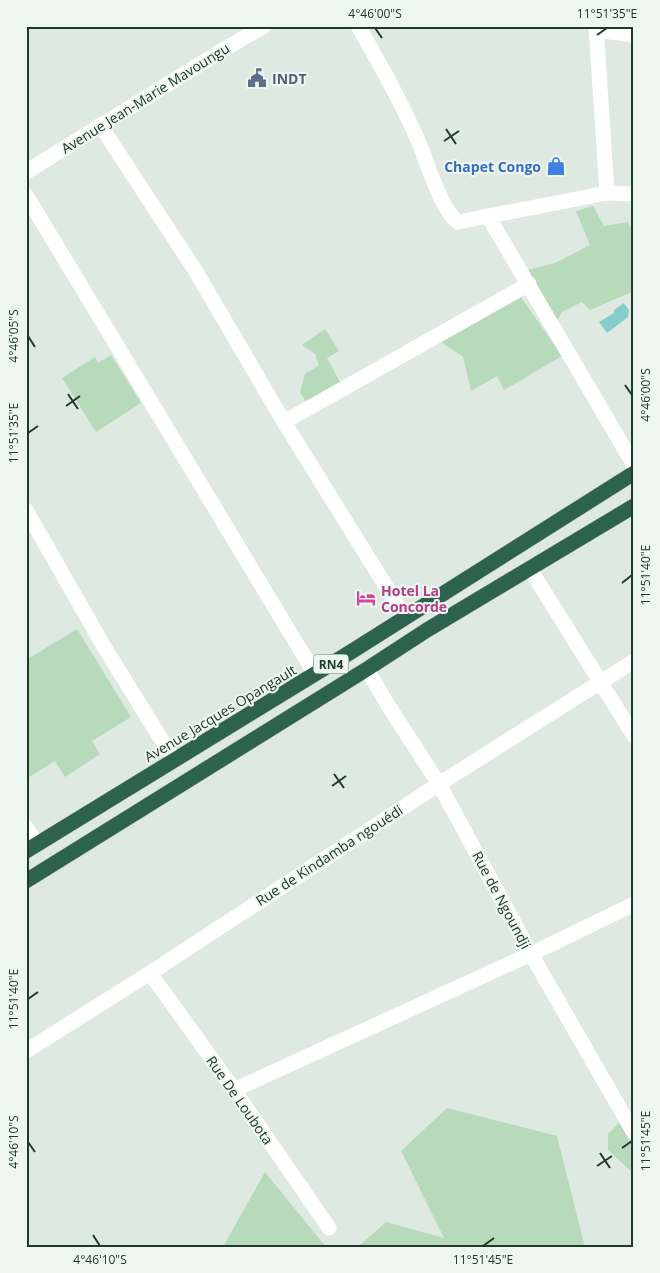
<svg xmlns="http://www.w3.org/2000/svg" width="660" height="1273" font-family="'Open Sans',sans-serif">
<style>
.green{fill:#b7daba}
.water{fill:#86cecc}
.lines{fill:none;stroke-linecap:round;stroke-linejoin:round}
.highway-casing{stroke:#bcc3c0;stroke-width:16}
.street{stroke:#fff;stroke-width:15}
.highway{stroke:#2d634e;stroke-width:15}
.ticks{fill:none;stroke:#20382d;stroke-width:2}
.labels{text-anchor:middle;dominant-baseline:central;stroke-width:4;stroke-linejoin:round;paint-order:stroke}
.shield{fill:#eef6f1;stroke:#5e7168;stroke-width:1}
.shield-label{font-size:12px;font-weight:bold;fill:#20382d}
.service-label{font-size:14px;font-weight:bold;fill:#4e5e75;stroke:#eef6f1;text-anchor:start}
.street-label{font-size:14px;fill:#20382d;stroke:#eef6f1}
.shop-label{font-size:14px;font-weight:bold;fill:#366cbe;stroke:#eef6f1;text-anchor:end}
.hotel-label{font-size:14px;font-weight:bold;fill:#b23c85;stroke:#eef6f1;text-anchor:start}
.neatline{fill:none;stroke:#20382d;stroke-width:2}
.ticks-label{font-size:12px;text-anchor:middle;fill:#20382d}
</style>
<rect width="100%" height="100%" fill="#dee9e2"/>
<g class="green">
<path d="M593,206L604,226L628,222L634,235V291L590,310L582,302L562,312L556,322L528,270L555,263L590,245L576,211Z"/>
<path d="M521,297L562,356L504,390L497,376L471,391L463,357L441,342Z"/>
<path d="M325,329L339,351L327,358L341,384L308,405L300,392L305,374L319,365L315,354L302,345Z"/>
<path d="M111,355L141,403L96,432L62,378L95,357L98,363Z"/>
<path d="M77,629L131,717L92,741L100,754L65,777L55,761L26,779V660Z"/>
<path d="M447,1108L557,1136L585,1247H358L386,1222L444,1238L401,1151Z"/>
<path d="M634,1108V1174L608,1150V1134Z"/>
<path d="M265,1172L326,1247H223Z"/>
</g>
<path class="water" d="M624,303L629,310L628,317L607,333L599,322L614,313V310Z"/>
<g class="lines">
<g class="highway-casing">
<g id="highway">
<path d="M26,851L354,650L634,473"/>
<path d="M26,881L367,669L427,630L634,506"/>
</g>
</g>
<g class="street">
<path d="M358,26C379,62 400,100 417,138C426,158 441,211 458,222L607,193L634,194"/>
<path d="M596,26L607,193"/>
<path d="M596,30L634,35"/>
<path d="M100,125L195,270L284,422L405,617"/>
<path d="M26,172L223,50L264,26"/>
<path d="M26,195L315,674"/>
<path d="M488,216L634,465"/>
<path d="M284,422L529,284"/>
<path d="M26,510L103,645L174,760"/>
<path d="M530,569L634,736"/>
<path d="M367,669L386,702L439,784L531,954L634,1133"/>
<path d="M26,827L37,844"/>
<path d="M150,973L234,1090L329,1228"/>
<path d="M26,1051L150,973L439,784L634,661"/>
<path d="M234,1090L531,954L634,904"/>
</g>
<use href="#highway" class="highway"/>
</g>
<path class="ticks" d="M375,28L382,38M597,35L607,28M446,129L456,144M444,141L459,131M28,336L35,347M625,385L632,395M68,394L78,409M66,406L80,396M28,433L38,426M622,583L632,575M334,774L344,788M332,786L346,776M28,999L38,992M28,1142L35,1152M622,1148L632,1141M600,1153L610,1168M597,1166L612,1156M93,1235L100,1246M483,1246L494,1238"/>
<defs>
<g id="civic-bare" transform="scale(1.5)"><path d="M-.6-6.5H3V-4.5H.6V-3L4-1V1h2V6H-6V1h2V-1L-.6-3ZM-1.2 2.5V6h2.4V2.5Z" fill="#5c6f8a" stroke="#eef6f1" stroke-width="2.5" paint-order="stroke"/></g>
<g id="shop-bare" transform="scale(1.5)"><path d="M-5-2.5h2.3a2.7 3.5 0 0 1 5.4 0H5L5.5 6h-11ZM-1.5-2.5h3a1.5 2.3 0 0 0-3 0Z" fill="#3f7fe0" stroke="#eef6f1" stroke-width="2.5" paint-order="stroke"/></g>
<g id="hotel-bare" transform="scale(1.5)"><path d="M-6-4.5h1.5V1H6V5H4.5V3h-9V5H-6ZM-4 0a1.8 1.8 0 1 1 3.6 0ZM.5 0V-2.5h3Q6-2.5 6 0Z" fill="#d1479c" stroke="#eef6f1" stroke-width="2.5" paint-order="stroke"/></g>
</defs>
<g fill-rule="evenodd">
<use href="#civic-bare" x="257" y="78"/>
<use href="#shop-bare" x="556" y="166"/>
<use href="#hotel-bare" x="366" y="598"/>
</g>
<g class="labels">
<rect class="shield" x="313.5" y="654.5" width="35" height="19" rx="4"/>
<g class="shield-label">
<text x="331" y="664">RN4</text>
</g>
<g class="service-label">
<text x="272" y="78">INDT</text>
</g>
<g class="street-label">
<text transform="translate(145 98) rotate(-32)">Avenue Jean-Marie Mavoungu</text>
<text transform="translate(220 713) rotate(-31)">Avenue Jacques Opangault</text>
<text transform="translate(329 855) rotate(-33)">Rue de Kindamba ngouédi</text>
<text transform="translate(502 900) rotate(62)">Rue de Ngoundji</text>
<text transform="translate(240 1100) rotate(55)">Rue De Loubota</text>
</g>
<g class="shop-label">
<text x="541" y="166">Chapet Congo</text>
</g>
<g class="hotel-label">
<text x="381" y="590">Hotel La<tspan x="381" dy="16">Concorde</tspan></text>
</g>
</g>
<rect width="660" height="1273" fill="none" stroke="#eef6f1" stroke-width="55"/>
<rect x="28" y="28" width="604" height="1218" class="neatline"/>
<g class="ticks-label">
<text x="375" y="18">4°46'00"S</text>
<text x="607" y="18">11°51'35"E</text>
<text transform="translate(14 336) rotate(-90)" y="4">4°46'05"S</text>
<text transform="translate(646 395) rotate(-90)" y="4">4°46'00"S</text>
<text transform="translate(14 433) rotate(-90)" y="4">11°51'35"E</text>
<text transform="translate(646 575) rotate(-90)" y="4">11°51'40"E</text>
<text transform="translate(14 999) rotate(-90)" y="4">11°51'40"E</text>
<text transform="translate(646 1141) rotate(-90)" y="4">11°51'45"E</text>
<text transform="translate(14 1142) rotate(-90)" y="4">4°46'10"S</text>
<text x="100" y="1264">4°46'10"S</text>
<text x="483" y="1264">11°51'45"E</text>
</g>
</svg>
